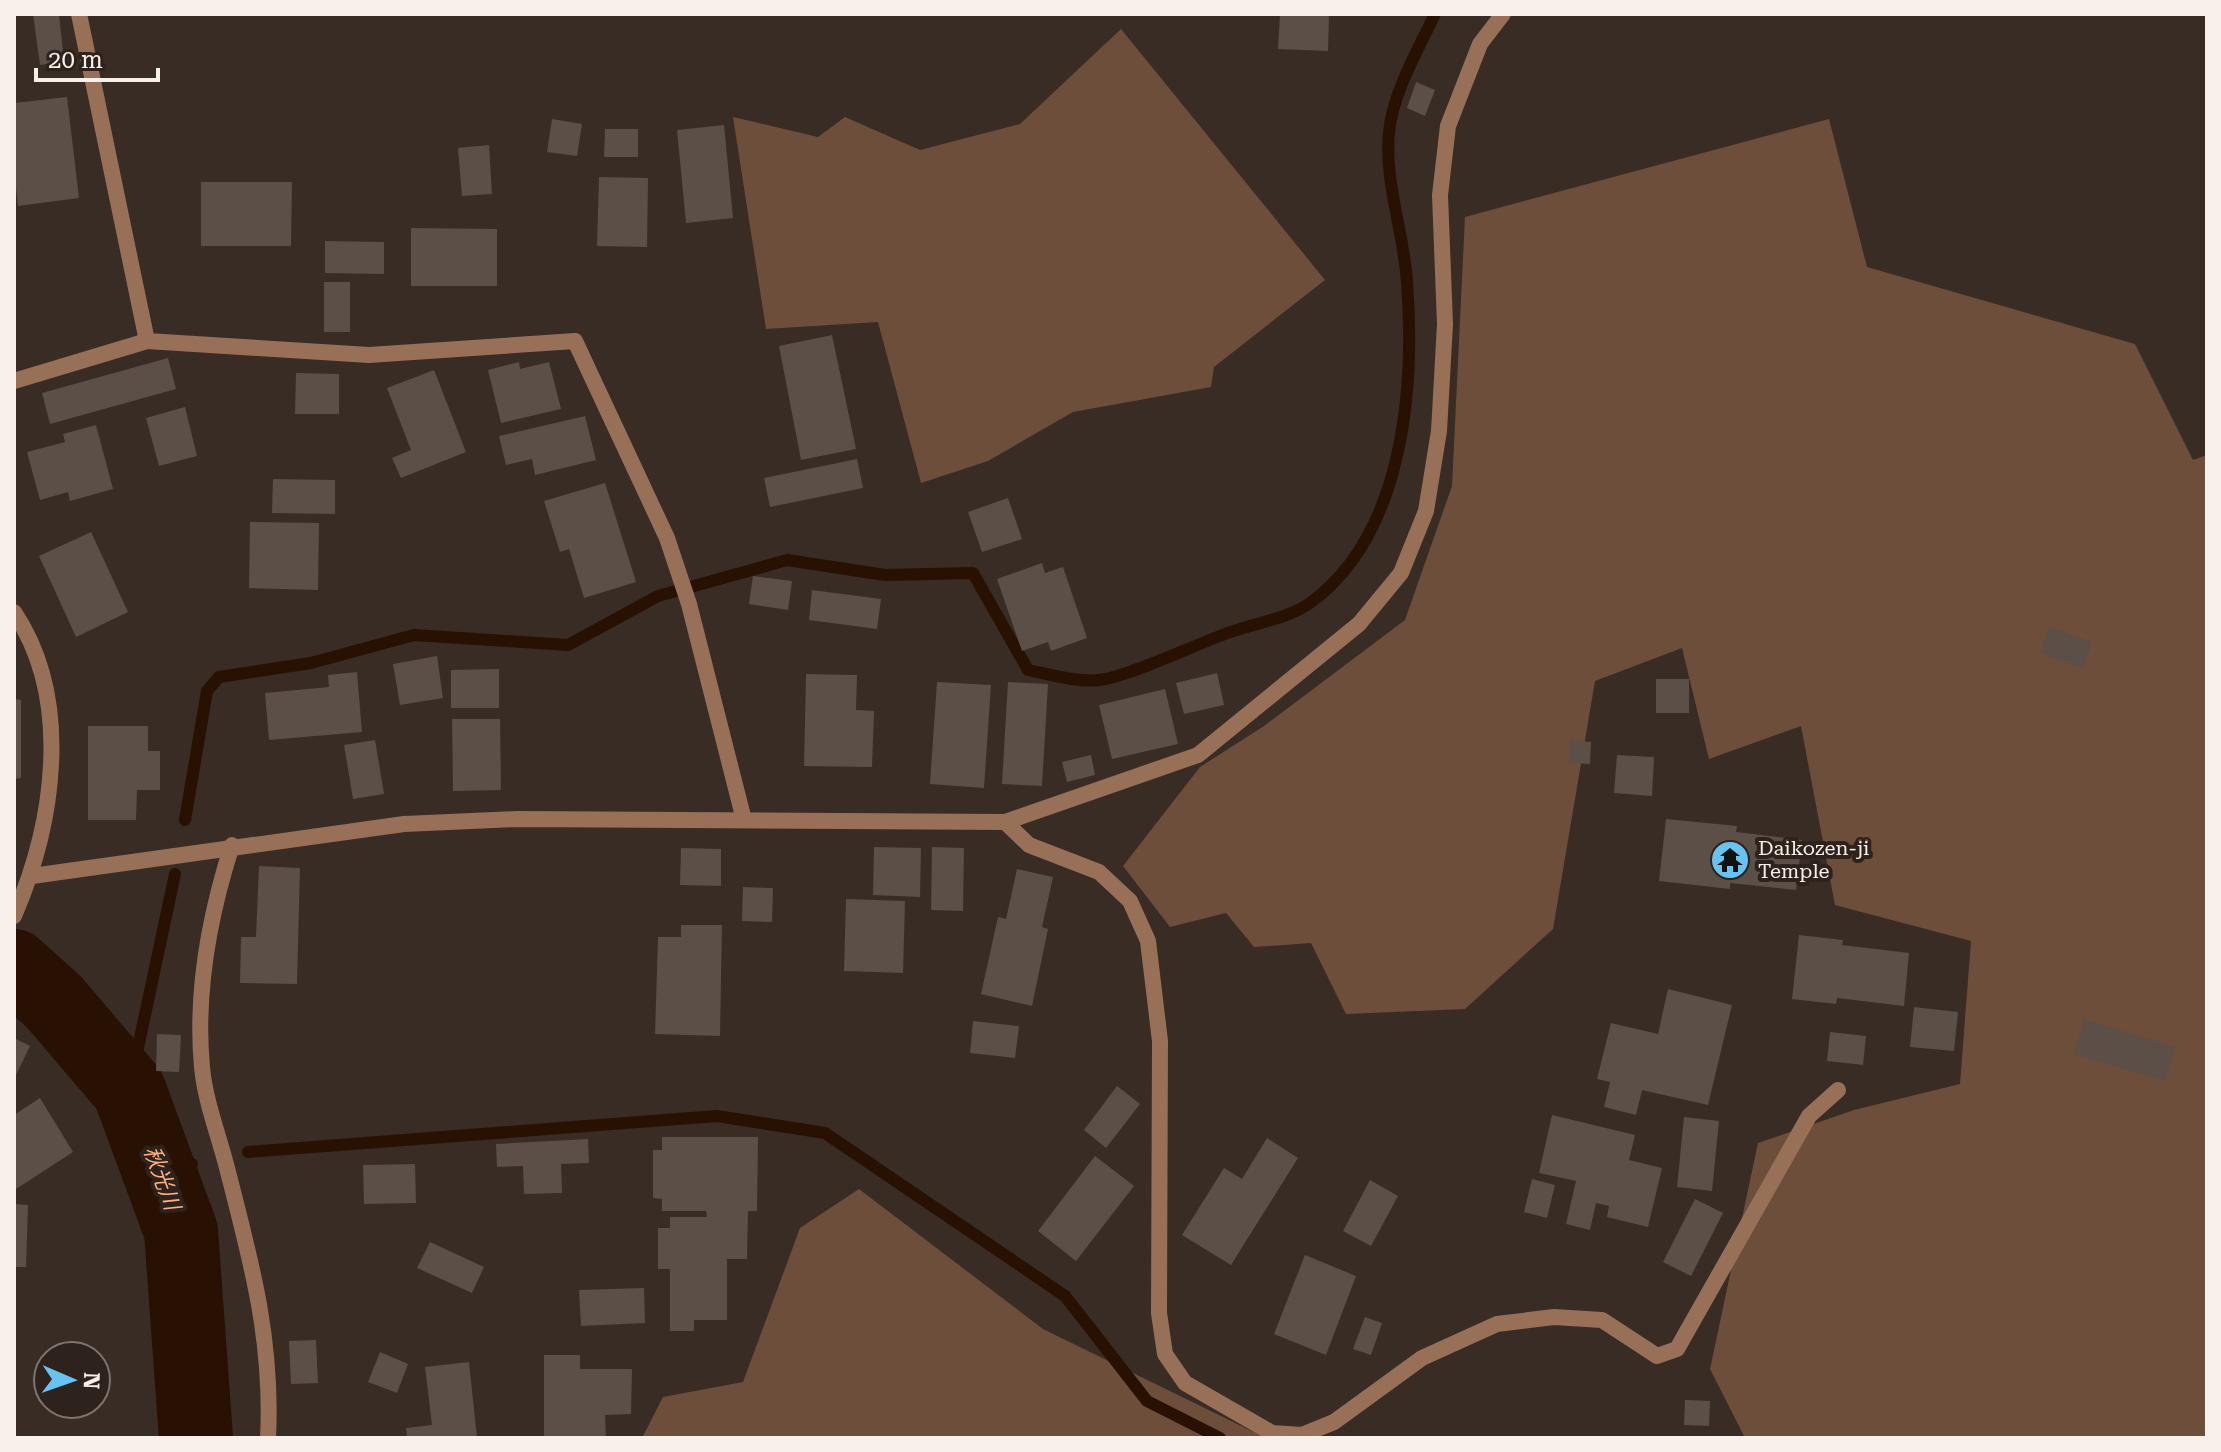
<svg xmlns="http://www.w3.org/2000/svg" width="2221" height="1452" font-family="'Roboto Serif','Noto Sans JP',serif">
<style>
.green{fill:#6c4e3b}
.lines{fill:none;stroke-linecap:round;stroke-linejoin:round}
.stream{stroke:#281002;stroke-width:12}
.river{stroke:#281002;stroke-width:74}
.building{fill:#5b4f47}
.minor{stroke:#986f57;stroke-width:16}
.labels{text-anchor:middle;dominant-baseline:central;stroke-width:8;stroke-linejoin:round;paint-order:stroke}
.poi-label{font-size:20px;fill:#f8f0eb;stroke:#2d221c;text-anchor:start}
.water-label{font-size:22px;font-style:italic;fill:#fdb081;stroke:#2d221c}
</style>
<rect width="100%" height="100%" fill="#382c25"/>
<g class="green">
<path d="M1121,29L1325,280L1214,367L1211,387L1073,412L988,461L921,483L878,322L766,329L733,117L818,137L845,117L920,150L1020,124Z"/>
<path d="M1829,119L1867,267L2135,344L2193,460L2207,455V1438H1745L1710,1369L1758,1143L1854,1110L1960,1084L1971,941L1835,905L1801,726L1709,759L1682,648L1595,681L1553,929L1465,1009L1346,1014L1311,943L1254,947L1226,913L1170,927L1123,866L1200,767L1264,726L1405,620L1452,486L1465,217Z"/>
<path d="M859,1189L1043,1329L1266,1438H642L663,1397L743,1382L800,1228Z"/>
</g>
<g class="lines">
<g class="stream">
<path d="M185,820L207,691L219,677L311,663L414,635L568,645L658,596L787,560L885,575L973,573L1028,670C1052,675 1081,684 1106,679C1141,671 1190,647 1225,634C1250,624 1288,619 1310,603C1404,535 1415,388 1407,282C1404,233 1384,182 1389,132C1393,92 1418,50 1435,14"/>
<path d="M129,1090L175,874"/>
<path d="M248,1152L717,1116L825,1133L1065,1296L1147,1401L1220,1438"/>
<path d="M159,1171L192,1164"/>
</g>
<path class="river" d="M14,966L54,1002L129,1090L181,1231L196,1438"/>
</g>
<g class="building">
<path d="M33,14H59L64,62L40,65Z"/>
<path d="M1280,14H1329L1328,51L1278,49Z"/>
<path d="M1416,82L1435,90L1425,116L1407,108Z"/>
<path d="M67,97L79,198L18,206L14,169V103Z"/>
<path d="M552,119L582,124L577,156L547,152Z"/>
<path d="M724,125L733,218L686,223L677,130Z"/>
<path d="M605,129H638V157H604Z"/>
<path d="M489,145L492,194L462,196L458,148Z"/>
<path d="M599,177L648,178L647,247L597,246Z"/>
<path d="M201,182H292L291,246H201Z"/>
<path d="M411,228L497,229V286H411Z"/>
<path d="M325,241L384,242V274L325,273Z"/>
<rect x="324" y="282" width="26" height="50"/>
<path d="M832,335L856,449L801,460L779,346Z"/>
<path d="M168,358L176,389L50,424L42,393Z"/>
<path d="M519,362L520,369L549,362L561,409L501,423L488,370Z"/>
<path d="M434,370L466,452L401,478L392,458L411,450L387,388Z"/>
<path d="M296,373L339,374V414H295Z"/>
<path d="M185,407L197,456L159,466L146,418Z"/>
<path d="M585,416L596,460L535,475L532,459L506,465L499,436Z"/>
<path d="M96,425L113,489L70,501L68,492L40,500L27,452L65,442L63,434Z"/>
<path d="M857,459L863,488L770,507L764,478Z"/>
<path d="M273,479L335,480V514L272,513Z"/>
<path d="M605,483L636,582L584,598L569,549L560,552L544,501Z"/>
<path d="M1008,498L1022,539L982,552L968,512Z"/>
<path d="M250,522L319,523L318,590L249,588Z"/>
<path d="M91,532L128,612L76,637L39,556Z"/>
<path d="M1042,563L1045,573L1063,567L1087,638L1051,651L1048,642L1022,651L997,579Z"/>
<path d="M753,576L792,581L788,610L749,604Z"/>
<path d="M812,590L881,599L877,629L809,620Z"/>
<path d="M2049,627L2092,642L2083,668L2040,653Z"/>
<path d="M437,656L443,698L400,705L393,664Z"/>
<path d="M499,669V708H451V670Z"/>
<path d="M357,672L362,732L269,740L265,693L329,687L328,675Z"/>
<path d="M1217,673L1224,705L1184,714L1176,683Z"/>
<path d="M806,674L857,675L856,710L874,711L872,767L804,766Z"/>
<rect x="1656" y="679" width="33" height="34"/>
<path d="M937,682L991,685L984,788L930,784Z"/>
<path d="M1008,682L1048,684L1042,786L1002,784Z"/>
<path d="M1165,689L1178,744L1112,759L1099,705Z"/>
<path d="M14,699L21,700V778L14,779Z"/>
<path d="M452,719H500L501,790L453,791Z"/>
<path d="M88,726H148V751H160V790H137L136,820H88Z"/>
<path d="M375,740L384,794L353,799L344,745Z"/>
<path d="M1570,740L1591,742L1590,764L1569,763Z"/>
<path d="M1091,755L1095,775L1067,782L1062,762Z"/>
<path d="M1617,755L1654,757L1652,796L1614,793Z"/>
<path d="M1666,819L1737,826L1736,832L1802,840L1796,890L1730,883V889L1659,881Z"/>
<path d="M874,847L921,848L920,897L873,895Z"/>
<path d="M932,847L964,848L963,911L931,910Z"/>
<path d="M681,848L721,849V886L680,885Z"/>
<path d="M259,866L300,868L297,984L240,983L241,937H256Z"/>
<path d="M1017,869L1053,877L1042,927L1048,929L1032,1006L981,994L998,917L1006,919Z"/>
<path d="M743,887L773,888L772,922L742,921Z"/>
<path d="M846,899L905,901L903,973L844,971Z"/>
<path d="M681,925H722L720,1036L655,1034L658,937H681Z"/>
<path d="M1799,935L1843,940L1842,945L1909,953L1904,1006L1837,998L1836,1004L1792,999Z"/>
<path d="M1668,989L1732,1005L1708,1105L1642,1090L1636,1115L1604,1107L1610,1082L1597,1079L1611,1023L1658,1034Z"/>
<path d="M1914,1007L1958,1012L1954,1051L1910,1047Z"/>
<path d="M2084,1019L2175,1047L2165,1081L2074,1054Z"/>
<path d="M973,1021L1019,1026L1015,1058L970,1053Z"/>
<path d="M1830,1032L1866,1036L1863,1065L1827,1061Z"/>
<path d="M157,1034L181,1035L179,1072L156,1071Z"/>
<path d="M14,1038L30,1046L14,1079Z"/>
<path d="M1117,1086L1140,1104L1106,1148L1084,1130Z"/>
<path d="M40,1098L73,1152L16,1189L14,1115Z"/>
<path d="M1552,1115L1635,1135L1629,1160L1662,1168L1648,1227L1607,1217L1609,1206L1596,1203L1590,1230L1566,1224L1576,1181L1539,1173Z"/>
<path d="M1684,1117L1719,1121L1712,1191L1677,1187Z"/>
<path d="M662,1137H758L757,1211H748L747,1259H727V1320H694V1331H670V1269H658V1228H670V1217H707L706,1211H662V1199L653,1198V1150H662Z"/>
<path d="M1267,1138L1298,1158L1231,1265L1182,1235L1224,1168L1242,1179Z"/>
<path d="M588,1139L589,1163L561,1164L562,1193L524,1194L523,1166L497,1167L496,1144Z"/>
<path d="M1095,1156L1134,1186L1076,1261L1038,1231Z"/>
<path d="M415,1164L416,1203L364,1204L363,1165Z"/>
<path d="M1532,1179L1555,1185L1547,1218L1524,1212Z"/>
<path d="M1370,1180L1398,1196L1371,1246L1343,1231Z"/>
<path d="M1695,1199L1723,1213L1691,1276L1663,1262Z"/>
<path d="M14,1204L28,1205L26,1267H14Z"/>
<path d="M430,1242L484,1267L472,1293L417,1268Z"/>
<path d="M1305,1255L1356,1276L1326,1355L1274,1334Z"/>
<path d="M644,1288L645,1323L581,1326L579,1290Z"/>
<path d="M1365,1317L1382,1323L1371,1355L1353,1349Z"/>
<path d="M316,1340L318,1383L291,1384L289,1341Z"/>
<path d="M380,1352L408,1364L397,1393L368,1382Z"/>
<path d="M544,1355H580V1369H632L631,1414L605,1415L606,1438H544Z"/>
<path d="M469,1362L477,1438H407L406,1428L432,1425L425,1367Z"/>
<path d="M1685,1400L1710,1401L1709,1426L1684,1425Z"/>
</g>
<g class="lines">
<g class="minor">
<path d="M79,14L147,341L369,355L575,341L667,538L689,604L744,820"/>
<path d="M14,381L147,341"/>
<path d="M14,612C73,700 54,824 14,916"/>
<path d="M1005,822L1029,845L1099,872L1130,901L1148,941L1160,1041L1159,1313L1165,1354L1185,1383L1272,1433L1302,1435L1334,1422L1422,1358L1497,1324L1554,1317L1602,1320L1657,1356L1677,1349L1809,1116L1838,1090"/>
<path d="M232,845C209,917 195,992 202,1067C205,1101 219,1136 227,1168C251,1261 273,1340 268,1438"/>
<path d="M32,876L404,824L517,819L1005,822L1198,755L1359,624L1401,573L1426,511L1439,431L1445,324L1440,195L1448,126L1480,44L1503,14"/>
</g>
</g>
<defs>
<g id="temple-disc" transform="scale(2)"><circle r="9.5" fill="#69c3f1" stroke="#2d221c"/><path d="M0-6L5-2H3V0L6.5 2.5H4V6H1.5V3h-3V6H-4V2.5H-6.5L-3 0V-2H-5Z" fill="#111"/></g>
</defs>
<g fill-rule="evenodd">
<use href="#temple-disc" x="1730" y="860"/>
</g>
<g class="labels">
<g class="poi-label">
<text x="1758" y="848">Daikozen-ji<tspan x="1758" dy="23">Temple</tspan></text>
</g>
<g class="water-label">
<text transform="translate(162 1178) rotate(70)">秋光川</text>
</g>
</g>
<rect width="2221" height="1452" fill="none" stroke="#f8f0eb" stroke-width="32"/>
<g transform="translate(72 1380) rotate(92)"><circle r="38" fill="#2d221c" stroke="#7e746f" stroke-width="2"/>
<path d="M0-6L14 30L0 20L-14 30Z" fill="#69c3f1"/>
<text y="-12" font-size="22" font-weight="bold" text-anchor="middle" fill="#f8f0eb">N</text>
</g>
<path d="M36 68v12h122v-12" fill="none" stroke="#f8f0eb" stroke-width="4"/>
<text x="48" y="68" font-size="24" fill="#f8f0eb" stroke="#2d221c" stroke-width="6" paint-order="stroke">20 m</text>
</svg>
